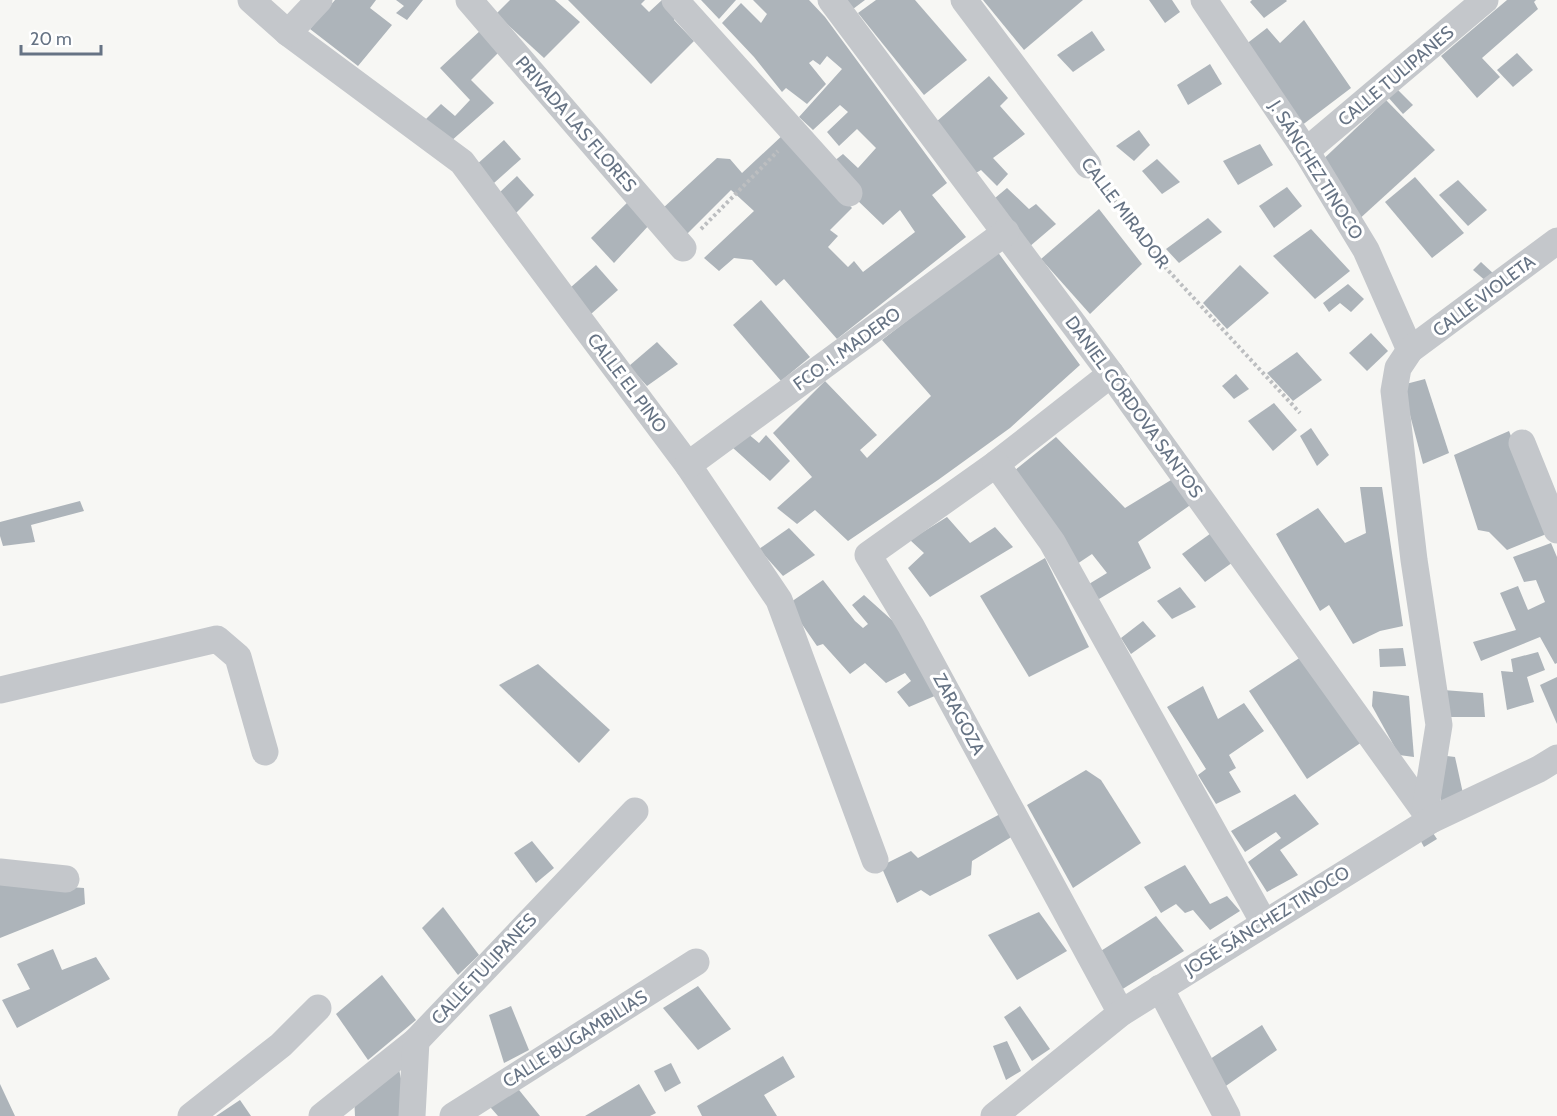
<svg xmlns="http://www.w3.org/2000/svg" width="1557" height="1116" font-family="Cabin,sans-serif">
<style>
.building{fill:#adb4ba}
.lines{fill:none;stroke-linecap:round;stroke-linejoin:round}
.path{stroke:#bcbec0;stroke-width:4;stroke-dasharray:3 3;stroke-linecap:butt}
.minor{stroke:#c4c7cb;stroke-width:27}
.labels{text-anchor:middle;dominant-baseline:central;stroke-width:6;stroke-linejoin:round;paint-order:stroke}
.street-label{font-size:18px;fill:#667384;stroke:#fff}
</style>
<rect width="100%" height="100%" fill="#f7f7f4"/>
<g class="building">
<path d="M335,0H376L370,8L392,25L358,66L310,29Z"/>
<path d="M396,0H423L407,20L396,13L404,6Z"/>
<path d="M510,0H555L580,22L544,58L496,14Z"/>
<path d="M568,0H645L641,4L649,12L662,0L676,15L674,20L694,41L651,84Z"/>
<path d="M701,0H736L719,19Z"/>
<path d="M753,0H809L825,17L947,183L932,195L966,237L837,339L784,279L776,286L752,260L734,258L719,271L704,258L754,211L731,190L687,234L662,209L717,158L730,159L742,173L785,133L852,208L830,230L838,236L828,247L848,267L854,261L863,272L915,232L900,210L883,225L855,198L833,162L843,154L858,168L876,148L857,129L839,146L827,132L848,112L840,105L813,130L799,117L842,69L827,56L820,65L813,60L809,63L826,84L807,104L786,88L782,92L754,57L722,23L741,3L761,23L767,14Z"/>
<path d="M846,0H865L853,9Z"/>
<path d="M876,0H915L967,60L924,95L858,13Z"/>
<path d="M983,0H1083L1024,50Z"/>
<path d="M1149,0H1172L1180,12L1165,23Z"/>
<path d="M1252,0H1286L1287,1L1264,18L1250,2Z"/>
<path d="M1507,0H1536L1534,2L1538,9L1482,58L1500,77L1477,98L1441,56Z"/>
<path d="M1304,20L1351,88L1297,129L1245,45L1267,28L1280,43Z"/>
<path d="M482,29L504,47L471,80L494,103L450,142L425,120L441,104L455,116L470,100L440,68Z"/>
<path d="M1092,31L1105,50L1073,72L1057,55Z"/>
<path d="M1517,53L1533,70L1513,87L1497,70Z"/>
<path d="M1210,64L1222,84L1188,105L1177,85Z"/>
<path d="M989,76L1008,98L1000,106L1025,134L993,158L1008,174L997,186L981,170L976,173L936,122Z"/>
<path d="M1396,88L1413,105L1403,114L1387,96Z"/>
<path d="M1386,100L1435,150L1356,222L1317,165Z"/>
<path d="M1139,130L1150,145L1134,161L1116,146Z"/>
<path d="M504,140L521,159L494,183L475,166Z"/>
<path d="M1260,144L1273,165L1238,185L1223,161Z"/>
<path d="M1157,159L1180,182L1162,194L1142,171Z"/>
<path d="M517,176L534,195L516,213L499,193Z"/>
<path d="M1415,177L1464,233L1432,258L1385,202Z"/>
<path d="M1458,180L1487,210L1468,226L1439,195Z"/>
<path d="M1287,187L1302,206L1274,228L1259,206Z"/>
<path d="M1007,188L1029,209L1036,204L1056,224L1029,247L989,203Z"/>
<path d="M632,198L651,223L614,263L591,238Z"/>
<path d="M1099,209L1142,264L1090,314L1041,259Z"/>
<path d="M1208,218L1222,232L1179,263L1166,249Z"/>
<path d="M1311,229L1350,271L1315,299L1273,256Z"/>
<path d="M997,251L1080,365L1010,428L938,480L848,541L815,510L797,524L777,508L812,477L773,433L825,381L877,435L860,450L867,458L931,396L882,340Z"/>
<path d="M1481,262L1495,275L1487,282L1473,270Z"/>
<path d="M596,265L618,290L591,314L570,288Z"/>
<path d="M1240,265L1269,293L1227,329L1203,303Z"/>
<path d="M1348,284L1364,299L1351,312L1340,303L1329,312L1323,303Z"/>
<path d="M761,300L810,357L781,381L733,325Z"/>
<path d="M1371,333L1388,351L1367,371L1349,353Z"/>
<path d="M657,342L678,364L647,386L629,366Z"/>
<path d="M1297,352L1322,380L1293,401L1267,373Z"/>
<path d="M1236,374L1249,389L1234,399L1222,386Z"/>
<path d="M1425,379L1449,453L1423,464L1402,385Z"/>
<path d="M1274,403L1297,430L1273,451L1248,421Z"/>
<path d="M1311,428L1329,455L1317,466L1300,436Z"/>
<path d="M1509,431L1549,533L1507,550L1489,532L1478,530L1454,455Z"/>
<path d="M747,433L759,443L766,435L790,461L770,481L733,448Z"/>
<path d="M1056,437L1125,508L1176,477L1196,501L1138,542L1151,568L1094,602L1084,587L1107,573L1092,554L1074,566L1009,475Z"/>
<path d="M1360,487H1382L1403,626L1380,631L1353,644L1329,605L1320,611L1276,534L1318,508L1345,543L1366,533Z"/>
<path d="M80,501L84,511L31,525L35,542L3,546L0,536V522Z"/>
<path d="M947,517L970,543L995,527L1013,547L930,597L908,568L924,553L910,540Z"/>
<path d="M789,528L815,555L783,576L759,549Z"/>
<path d="M1214,531L1236,560L1205,582L1182,554Z"/>
<path d="M1551,543L1557,557V663L1555,664L1540,637L1481,661L1473,642L1516,630L1500,593L1518,586L1528,610L1545,602L1536,580L1524,582L1513,557Z"/>
<path d="M1045,558L1089,647L1029,677L980,596Z"/>
<path d="M823,580L855,621L863,628L868,624L852,605L864,595L913,639L937,695L909,707L897,692L911,681L905,673L886,683L865,663L850,674L823,644L817,646L788,604Z"/>
<path d="M1180,587L1196,607L1172,619L1157,601Z"/>
<path d="M1143,621L1156,636L1131,654L1121,638Z"/>
<path d="M1403,648L1406,666L1380,667L1379,649Z"/>
<path d="M1538,652L1545,670L1527,677L1534,702L1507,710L1501,671L1513,672L1511,659Z"/>
<path d="M1304,655L1365,740L1307,779L1249,691Z"/>
<path d="M538,664L610,730L579,763L499,685Z"/>
<path d="M1557,677V724L1540,685Z"/>
<path d="M1203,686L1218,719L1244,703L1264,731L1229,755L1236,768L1229,772L1241,792L1216,804L1198,775L1206,769L1167,707Z"/>
<path d="M1443,690L1483,693L1485,717H1446Z"/>
<path d="M1373,691L1409,696L1414,757L1399,755L1372,706Z"/>
<path d="M1439,755L1455,757L1464,798L1441,809Z"/>
<path d="M1086,770L1101,780L1141,843L1073,888L1027,805Z"/>
<path d="M1295,794L1319,824L1280,850L1298,875L1267,892L1248,862L1281,838L1276,832L1245,852L1231,831Z"/>
<path d="M1002,813L1013,836L972,861L971,875L930,896L921,890L897,903L881,866L911,851L918,858Z"/>
<path d="M1429,827L1437,839L1424,847L1417,834Z"/>
<path d="M532,841L554,868L536,883L514,853Z"/>
<path d="M1185,865L1210,904L1227,896L1240,911L1210,930L1193,910L1185,913L1176,904L1161,913L1144,887Z"/>
<path d="M0,882L84,888L85,904L0,938Z"/>
<path d="M443,907L479,955L458,975L422,928Z"/>
<path d="M1039,912L1067,951L1017,980L988,935Z"/>
<path d="M1156,916L1184,951L1121,990L1096,954Z"/>
<path d="M53,949L62,970L96,957L110,979L17,1028L2,1000L30,989L17,964Z"/>
<path d="M382,975L416,1020L368,1060L336,1014Z"/>
<path d="M698,986L731,1029L698,1050L663,1008Z"/>
<path d="M511,1006L529,1050L504,1063L489,1015Z"/>
<path d="M1020,1006L1050,1049L1032,1061L1004,1017Z"/>
<path d="M1262,1025L1277,1050L1223,1088L1207,1061Z"/>
<path d="M1007,1041L1021,1071L1006,1080L993,1046Z"/>
<path d="M783,1056L795,1077L764,1095L777,1116H702L697,1106Z"/>
<path d="M397,1060L409,1116H355L354,1096Z"/>
<path d="M671,1063L681,1083L665,1092L654,1071Z"/>
<path d="M511,1080L540,1116H498L484,1100Z"/>
<path d="M0,1084L15,1116H0Z"/>
<path d="M639,1084L656,1113L650,1116H585Z"/>
<path d="M240,1100L251,1116H216Z"/>
</g>
<g class="lines">
<g class="path">
<path d="M1103,185L1165,267L1300,413"/>
<path d="M701,229L778,151"/>
</g>
<g class="minor">
<path d="M251,0L288,33L462,162L688,465L779,600L875,860"/>
<path d="M469,0L683,248"/>
<path d="M675,0L849,193"/>
<path d="M831,0L1111,374L1431,820"/>
<path d="M964,0L1088,165"/>
<path d="M1204,0L1306,151L1366,250L1410,350"/>
<path d="M288,33L319,0"/>
<path d="M1306,151L1485,0"/>
<path d="M1111,374L996,464L868,555L911,626L1121,1013"/>
<path d="M1522,443L1557,530"/>
<path d="M996,464L1052,542L1264,923"/>
<path d="M688,465L1006,232"/>
<path d="M0,690L217,639L238,657L265,752"/>
<path d="M1425,812L1439,725L1414,560L1394,391L1398,368L1410,350L1557,241"/>
<path d="M0,872L66,879"/>
<path d="M1160,988L1227,1116"/>
<path d="M191,1116L281,1045L318,1008"/>
<path d="M322,1116L416,1041L635,811"/>
<path d="M412,1116L416,1041"/>
<path d="M453,1116L696,962"/>
<path d="M994,1116L1121,1013L1431,820L1539,769L1557,758"/>
</g>
</g>
<g class="labels">
<g class="street-label">
<text transform="translate(1396 76) rotate(-40)">CALLE TULIPANES</text>
<text transform="translate(576 124) rotate(49)">PRIVADA LAS FLORES</text>
<text transform="translate(1316 170) rotate(58)">J. SÁNCHEZ TINOCO</text>
<text transform="translate(1125 213) rotate(53)">CALLE MIRADOR</text>
<text transform="translate(1484 296) rotate(-37)">CALLE VIOLETA</text>
<text transform="translate(847 349) rotate(-36)">FCO. I. MADERO</text>
<text transform="translate(627 383) rotate(53)">CALLE EL PINO</text>
<text transform="translate(1134 407) rotate(54)">DANIEL CÓRDOVA SANTOS</text>
<text transform="translate(959 714) rotate(62)">ZARAGOZA</text>
<text transform="translate(1267 921) rotate(-32)">JOSÉ SÁNCHEZ TINOCO</text>
<text transform="translate(484 969) rotate(-47)">CALLE TULIPANES</text>
<text transform="translate(575 1039) rotate(-32)">CALLE BUGAMBILIAS</text>
</g>
</g>
<path d="M21 45v9h80v-9" fill="none" stroke="#667384" stroke-width="3"/>
<text x="30" y="45" font-size="18" fill="#667384" stroke="#ffffff" stroke-width="4.5" paint-order="stroke">20 m</text>
</svg>
